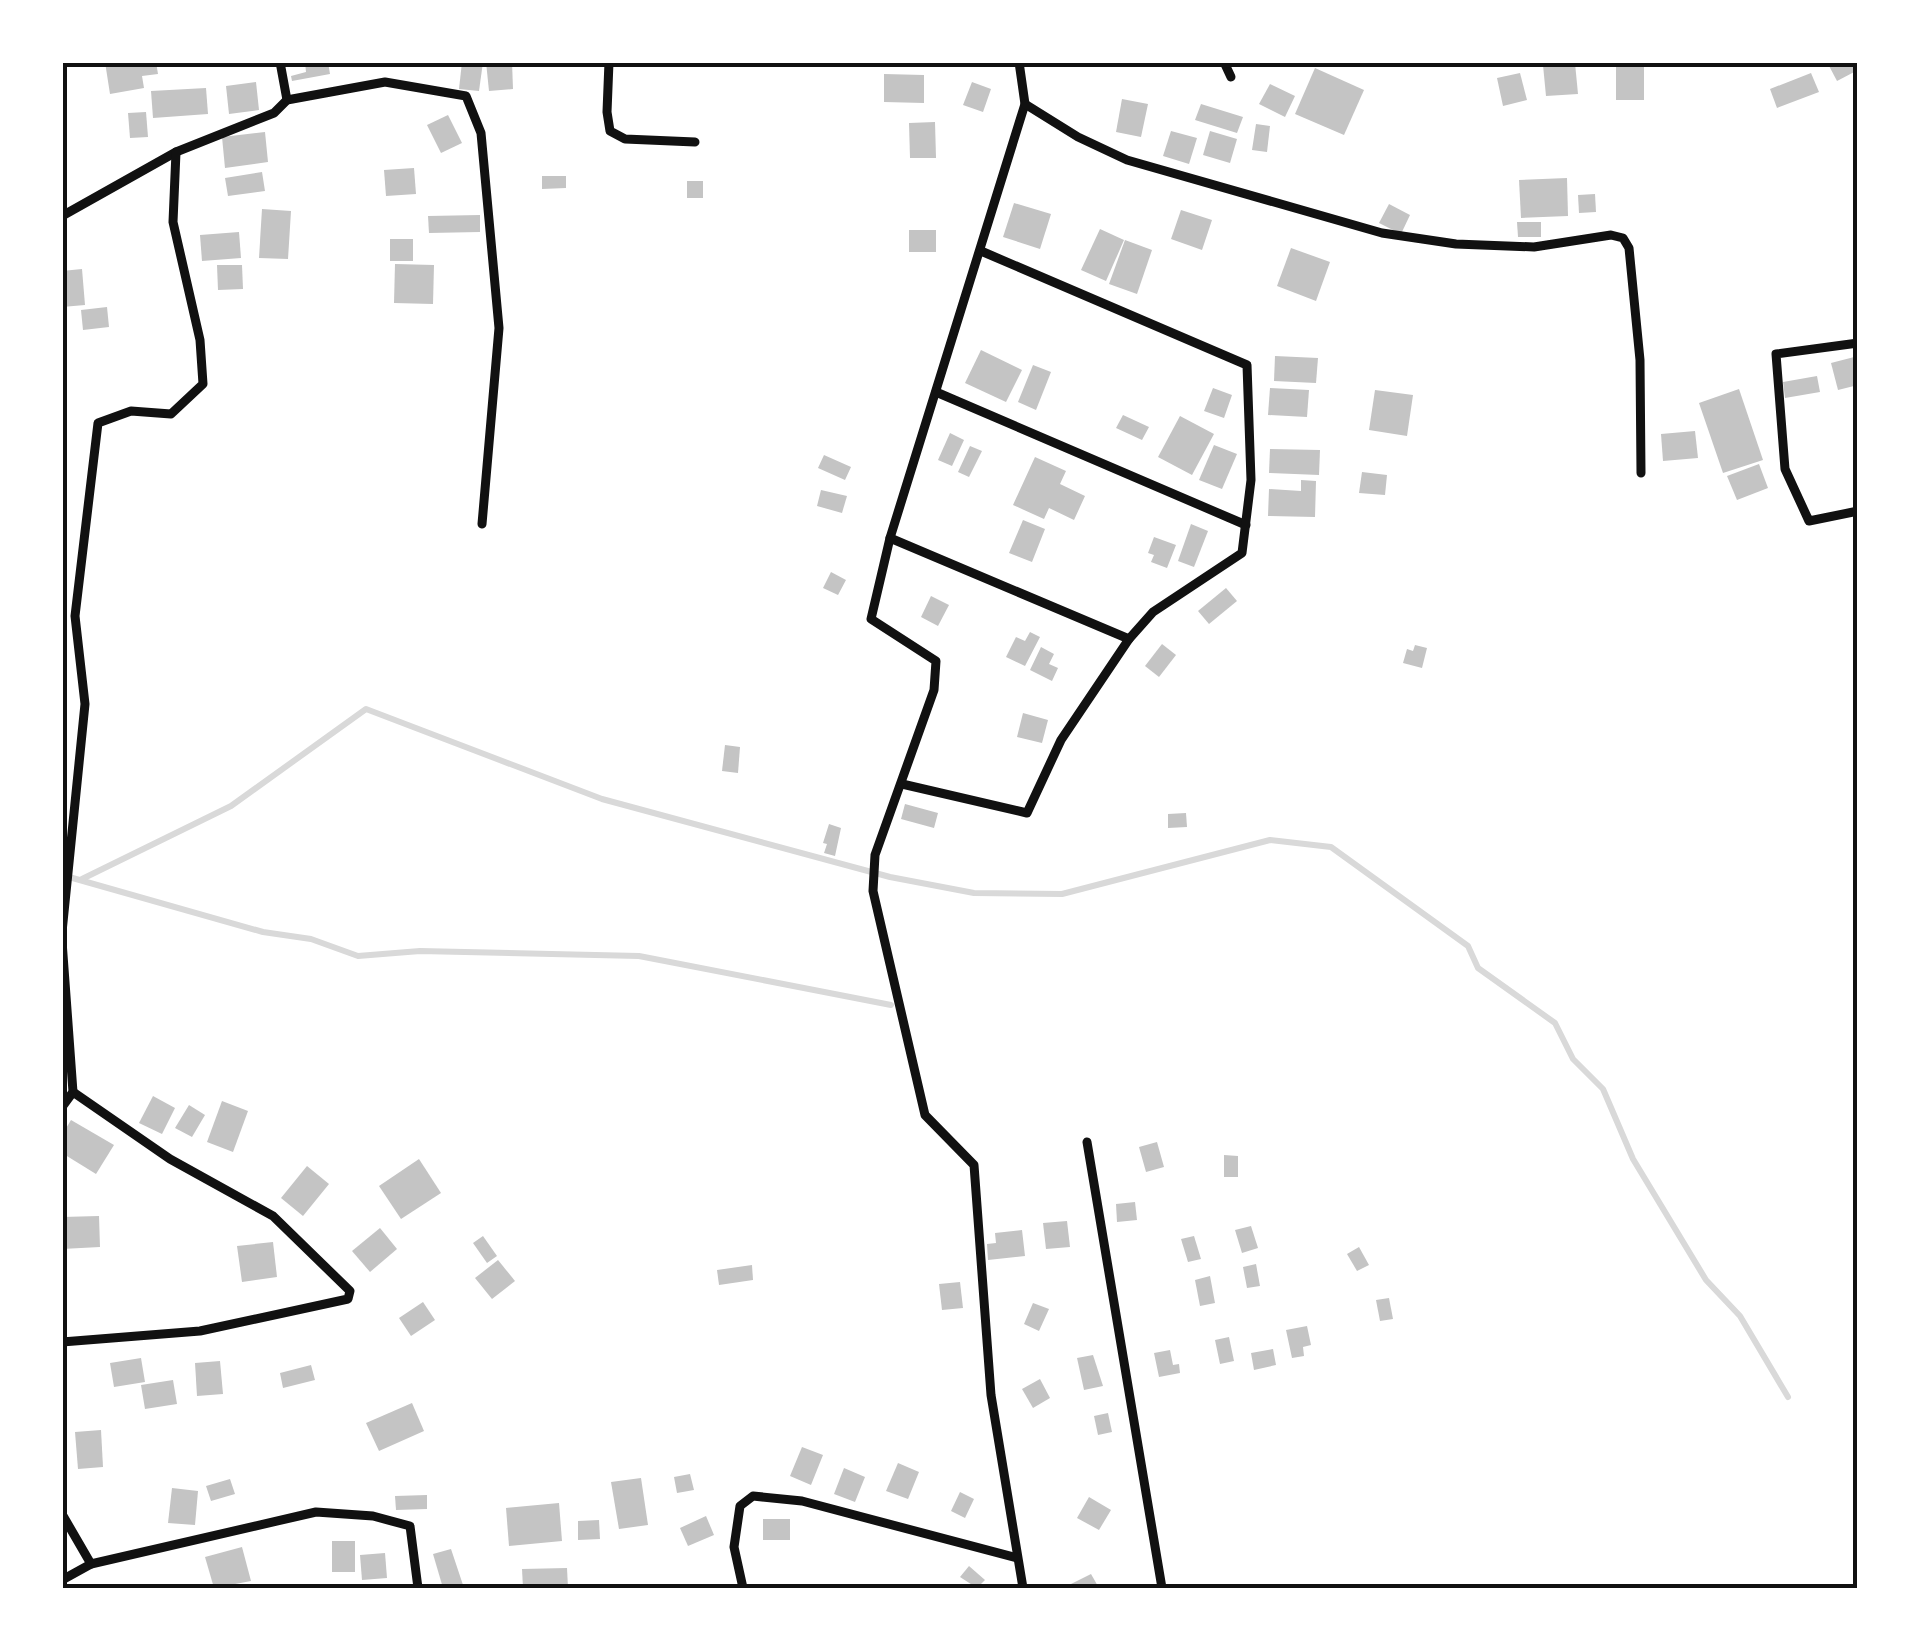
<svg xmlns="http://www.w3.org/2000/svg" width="1920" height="1651" font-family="'Exo 2',sans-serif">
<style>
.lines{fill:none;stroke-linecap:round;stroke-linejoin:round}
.stream{stroke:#d9d9d9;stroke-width:6}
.building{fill:#c4c4c4}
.minor{stroke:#111;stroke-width:9}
.neatline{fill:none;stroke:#111;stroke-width:4}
</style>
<rect width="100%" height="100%" fill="#fff"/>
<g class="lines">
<g class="stream">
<path d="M62,875L263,932L311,939L358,956L420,951L639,956L891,1005"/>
<path d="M82,879L231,806L366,709L602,799L890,877L974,893L1062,894L1270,840L1331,847L1468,946L1478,968L1555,1023L1573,1059L1603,1089L1633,1159L1706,1280L1740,1316L1788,1397"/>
</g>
</g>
<g class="building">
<path d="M105,62H156L158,74L142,76L144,88L110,94Z"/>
<path d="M305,62H328L330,74L292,81L291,76L306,72Z"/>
<path d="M462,62H483L479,91L459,89Z"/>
<path d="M486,62H512L513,89L489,91Z"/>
<rect x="1616" y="62" width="28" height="38"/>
<path d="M1827,62H1858V70L1837,81Z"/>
<path d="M1575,63L1578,94L1546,96L1543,65Z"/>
<path d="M1315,68L1364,90L1344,135L1295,114Z"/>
<path d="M1520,73L1527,100L1503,106L1497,78Z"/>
<path d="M1811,73L1819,92L1777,108L1770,89Z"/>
<path d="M884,74L924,75V103L884,102Z"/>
<path d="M256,82L259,110L229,114L226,86Z"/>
<path d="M972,82L991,89L983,112L963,105Z"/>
<path d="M1270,84L1295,96L1285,117L1259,104Z"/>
<path d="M206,88L208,114L153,118L151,91Z"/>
<path d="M1122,99L1148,104L1141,137L1116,132Z"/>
<path d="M1201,104L1243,117L1237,133L1195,120Z"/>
<path d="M146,112L148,137L130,138L128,113Z"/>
<path d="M448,115L462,143L441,153L427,125Z"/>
<path d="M935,122L936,158H910L909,123Z"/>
<path d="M1256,124L1270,126L1267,152L1252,150Z"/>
<path d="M1171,131L1197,138L1189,164L1163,156Z"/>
<path d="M1210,131L1237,139L1230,163L1203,155Z"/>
<path d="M265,132L268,162L225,168L222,137Z"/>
<path d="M414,168L416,194L386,196L384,170Z"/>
<path d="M262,172L265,191L228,196L225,178Z"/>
<path d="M542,176H566V188L542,189Z"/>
<path d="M1567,178L1568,216L1521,218L1519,180Z"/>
<rect x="687" y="181" width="16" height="17"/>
<path d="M1595,194L1596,212L1579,213L1578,195Z"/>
<path d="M1014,203L1051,214L1040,249L1003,237Z"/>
<path d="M1389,204L1410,215L1401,234L1379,223Z"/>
<path d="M262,209L291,211L288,259L259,258Z"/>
<path d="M1181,210L1212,220L1202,250L1171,239Z"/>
<path d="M480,215V232L429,233L428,216Z"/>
<path d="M1517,222H1541V237H1518Z"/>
<path d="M1100,229L1124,240L1106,281L1081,270Z"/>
<rect x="909" y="230" width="27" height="22"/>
<path d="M239,232L241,258L202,261L200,235Z"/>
<rect x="390" y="239" width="23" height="22"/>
<path d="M1125,240L1152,250L1137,294L1109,284Z"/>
<path d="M1291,248L1330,262L1316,301L1277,286Z"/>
<path d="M395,264L434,265L433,304L394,303Z"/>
<path d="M217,265H242L243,289L218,290Z"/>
<path d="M82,269L85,305L62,307V271Z"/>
<path d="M107,307L109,327L83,330L81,310Z"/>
<path d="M981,350L1022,370L1006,402L965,383Z"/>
<path d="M1275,356L1318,358L1316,383L1274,381Z"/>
<path d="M1858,356V385L1838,390L1831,363Z"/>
<path d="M1033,365L1051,372L1036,410L1018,402Z"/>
<path d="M1817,376L1820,392L1785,398L1783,382Z"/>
<path d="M1213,388L1232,395L1224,418L1204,411Z"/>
<path d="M1270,388L1309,390L1307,417L1268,415Z"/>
<path d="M1739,389L1763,460L1723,473L1699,403Z"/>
<path d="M1375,390L1413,395L1407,436L1369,430Z"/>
<path d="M1123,415L1149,427L1142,440L1116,428Z"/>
<path d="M1180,416L1214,434L1192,475L1158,457Z"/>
<path d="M1695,431L1698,458L1663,461L1661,434Z"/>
<path d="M950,433L964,440L952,466L938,460Z"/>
<path d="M1214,445L1237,454L1222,489L1199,480Z"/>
<path d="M970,446L982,451L969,477L958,472Z"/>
<path d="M1270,449L1320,450L1319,475L1269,473Z"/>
<path d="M824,455L851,467L845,480L818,468Z"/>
<path d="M1035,457L1066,471L1060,484L1085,496L1074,520L1049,508L1044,519L1013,505Z"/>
<path d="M1759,464L1768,488L1737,500L1727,476Z"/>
<path d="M1362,472L1387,475L1385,495L1359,493Z"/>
<path d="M1301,480L1316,481L1315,517L1268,516L1269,489L1301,491Z"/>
<path d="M821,490L847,496L842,513L817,506Z"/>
<path d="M1023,520L1045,529L1032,562L1009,553Z"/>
<path d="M1191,524L1208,531L1194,567L1178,561Z"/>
<path d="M1154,537L1176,545L1167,568L1151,562L1154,555L1148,553Z"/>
<path d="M831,572L846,580L838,595L823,588Z"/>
<path d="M1226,588L1237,601L1209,624L1198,611Z"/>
<path d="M931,596L949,605L938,626L921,617Z"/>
<path d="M1030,632L1040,637L1025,666L1006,657L1016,637L1025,641Z"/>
<path d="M1162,644L1176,655L1159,677L1145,666Z"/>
<path d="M1415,645L1427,648L1422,668L1403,663L1407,649L1413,651Z"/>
<path d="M1041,647L1054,654L1049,664L1058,668L1052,681L1030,670Z"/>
<path d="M1023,713L1048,720L1042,743L1017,737Z"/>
<path d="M725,745L740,747L738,773L722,771Z"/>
<path d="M905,804L938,813L934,828L901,819Z"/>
<path d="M1186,813L1187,827L1168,828V814Z"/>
<path d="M829,824L841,828L835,856L824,853L827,844L823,843Z"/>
<path d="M153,1096L175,1108L162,1134L139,1123Z"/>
<path d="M222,1101L248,1111L233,1152L207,1142Z"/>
<path d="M189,1105L205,1115L192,1137L175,1128Z"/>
<path d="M71,1120L114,1145L96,1174L62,1153V1135Z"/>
<path d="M1157,1142L1164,1167L1146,1172L1139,1147Z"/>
<path d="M1224,1155L1238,1156V1177H1224Z"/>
<path d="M419,1159L441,1193L401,1219L379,1186Z"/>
<path d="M307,1166L329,1184L303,1216L281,1198Z"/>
<path d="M1135,1202L1137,1220L1117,1222L1116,1204Z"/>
<path d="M99,1216L100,1247L62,1249V1217Z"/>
<path d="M1067,1221L1070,1247L1046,1249L1043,1223Z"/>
<path d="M1251,1226L1258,1248L1242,1253L1235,1230Z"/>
<path d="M380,1228L397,1249L370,1272L352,1251Z"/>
<path d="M1022,1230L1025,1256L988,1260L987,1244L996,1243L995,1233Z"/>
<path d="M483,1236L497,1256L487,1263L473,1243Z"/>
<path d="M1194,1236L1201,1259L1188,1262L1181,1239Z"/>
<path d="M273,1242L277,1277L242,1282L237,1246Z"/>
<path d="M1359,1247L1369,1265L1357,1271L1347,1254Z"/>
<path d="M498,1260L515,1281L492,1299L475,1278Z"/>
<path d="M1256,1264L1260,1286L1247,1288L1243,1267Z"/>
<path d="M752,1265L753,1280L719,1285L717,1270Z"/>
<path d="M1210,1276L1215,1303L1200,1306L1195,1280Z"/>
<path d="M960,1282L963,1308L942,1310L939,1284Z"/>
<path d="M1389,1298L1393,1319L1380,1321L1376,1300Z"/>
<path d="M423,1302L435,1320L411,1336L399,1318Z"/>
<path d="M1033,1303L1049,1309L1039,1331L1024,1324Z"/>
<path d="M1307,1326L1311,1345L1303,1347L1304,1356L1292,1358L1286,1330Z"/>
<path d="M1229,1337L1234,1361L1220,1364L1215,1340Z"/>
<path d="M1273,1349L1276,1365L1254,1370L1251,1353Z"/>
<path d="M1170,1350L1173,1365L1179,1364L1180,1373L1159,1377L1154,1353Z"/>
<path d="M1093,1355L1103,1386L1084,1390L1077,1358Z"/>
<path d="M141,1358L145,1382L114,1387L110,1363Z"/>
<path d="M220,1361L223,1394L197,1396L195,1363Z"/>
<path d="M311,1365L315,1380L283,1388L280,1373Z"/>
<path d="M1040,1379L1050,1398L1033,1408L1022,1389Z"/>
<path d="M173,1380L177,1404L145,1409L141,1385Z"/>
<path d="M412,1403L424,1431L379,1451L366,1423Z"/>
<path d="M1108,1413L1112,1432L1098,1435L1094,1416Z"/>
<path d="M101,1430L103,1467L78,1469L75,1432Z"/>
<path d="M802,1447L823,1455L811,1485L790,1476Z"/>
<path d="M898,1463L919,1472L908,1499L886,1491Z"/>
<path d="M844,1468L865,1477L855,1502L834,1494Z"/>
<path d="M690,1474L694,1490L677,1493L674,1477Z"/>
<path d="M641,1478L648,1525L619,1529L611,1482Z"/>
<path d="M230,1479L235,1494L211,1501L206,1486Z"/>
<path d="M172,1488L198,1491L195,1525L168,1523Z"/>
<path d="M960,1492L974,1499L965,1518L951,1511Z"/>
<path d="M427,1495V1509L396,1510L395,1496Z"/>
<path d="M1089,1497L1111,1510L1099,1530L1077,1518Z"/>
<path d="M559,1503L562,1541L509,1546L506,1508Z"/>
<path d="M706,1516L714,1535L688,1546L680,1528Z"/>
<rect x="763" y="1519" width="27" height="21"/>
<path d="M599,1520L600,1539L578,1540V1521Z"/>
<rect x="332" y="1541" width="23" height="31"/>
<path d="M242,1547L251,1581L214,1588L205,1557Z"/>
<path d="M451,1549L464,1588H443L433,1554Z"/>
<path d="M385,1553L387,1578L362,1580L360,1555Z"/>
<path d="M969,1566L985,1580L977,1588L960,1577Z"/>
<path d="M567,1568L568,1588H523L522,1569Z"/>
<path d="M1091,1574L1099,1588H1068L1067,1586Z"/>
</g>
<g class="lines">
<g class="minor">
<path d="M280,62L287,100"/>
<path d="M609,62L607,112L610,131L625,139L695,142"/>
<path d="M1019,62L1025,104L890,538L871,619L936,661L934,690L875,855L873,891L925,1115L974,1165L991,1395L1023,1588"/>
<path d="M1224,62L1231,77"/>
<path d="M1025,104L1078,137L1127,160L1382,233L1456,244L1534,247L1611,235L1623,238L1629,248L1640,360L1641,473"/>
<path d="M62,216L176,152L274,113L287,100L385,82L466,96L481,133L499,328L482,524"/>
<path d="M1858,343L1776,354L1785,469L1809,521L1858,511"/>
<path d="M936,392L1246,525"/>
<path d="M890,538L1129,639"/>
<path d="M902,784L1027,813L1061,740L1129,639L1153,612L1242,553L1251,480L1247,365L981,251"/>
<path d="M62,932L85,704L75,616L98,423L131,411L171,414L203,384L200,340L173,222L176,152"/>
<path d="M62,941L73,1092L62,1107"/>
<path d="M1087,1142L1162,1588"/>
<path d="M62,1342L200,1331L348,1299L350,1291L273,1216L170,1159L73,1092"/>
<path d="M62,1514L91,1564"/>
<path d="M62,1580L91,1564L316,1512L373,1516L410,1526L418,1588"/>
<path d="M743,1588L734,1547L740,1506L753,1496L802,1501L1017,1558"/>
</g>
</g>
<rect width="1920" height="1651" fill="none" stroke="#ffffff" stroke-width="130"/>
<rect x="65" y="65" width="1790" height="1521" class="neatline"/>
</svg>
